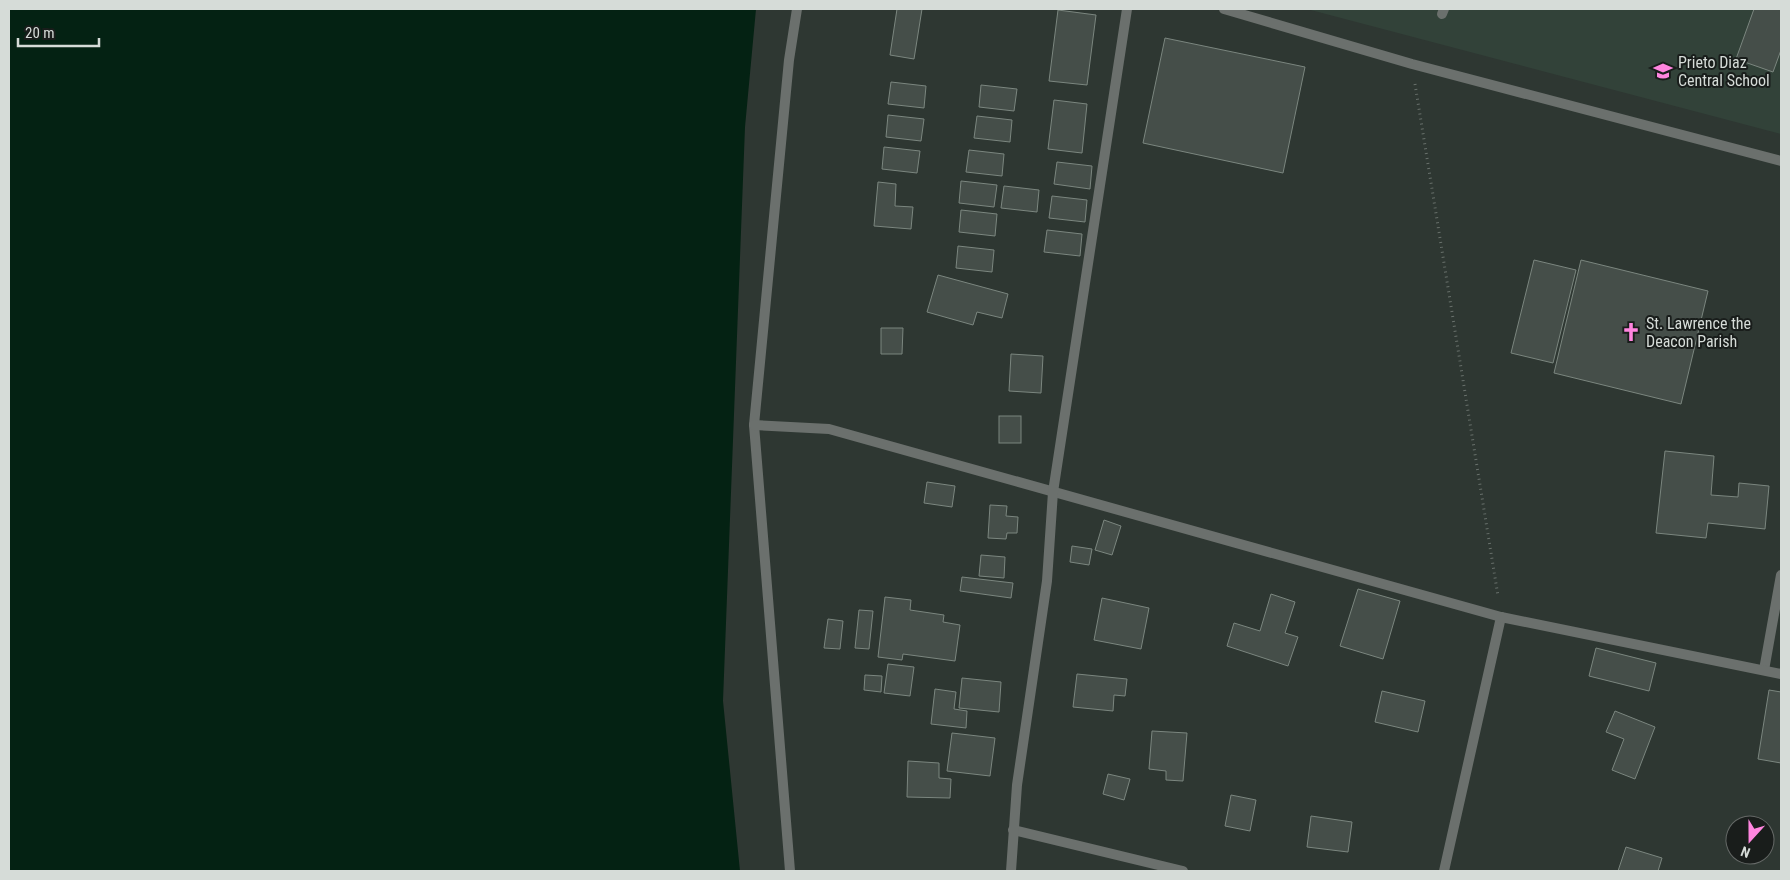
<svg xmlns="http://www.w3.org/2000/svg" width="1790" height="880" font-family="'Roboto Condensed',sans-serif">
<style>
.built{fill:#324239}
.water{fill:#042213}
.building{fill:#454e49;stroke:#7b867f}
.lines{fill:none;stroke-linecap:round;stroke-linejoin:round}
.path{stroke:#68706b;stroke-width:3;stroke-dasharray:1 4;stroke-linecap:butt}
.service{stroke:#6b706d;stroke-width:10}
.minor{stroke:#6b706d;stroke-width:10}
.tertiary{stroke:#6b706d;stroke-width:10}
.labels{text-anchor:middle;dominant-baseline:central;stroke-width:4;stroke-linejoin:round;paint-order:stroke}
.poi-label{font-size:16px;fill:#d6dcd8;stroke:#191d1b;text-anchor:start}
</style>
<rect width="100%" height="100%" fill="#2e3732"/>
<path class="built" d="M1307,9H1781V134Z"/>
<path class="water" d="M9,9H756L745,127L723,701L740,871H9Z"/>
<g class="building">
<path d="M897,9H922L914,59L890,55Z"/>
<path d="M1754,9H1781V50L1773,72L1736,59Z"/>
<path d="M1058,10L1096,15L1087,85L1049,81Z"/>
<path d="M1165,38L1305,67L1283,173L1143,143Z"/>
<path d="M891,82L926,86L924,108L888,104Z"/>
<path d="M981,85L1017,89L1014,111L979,107Z"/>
<path d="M1054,100L1087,104L1082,153L1048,149Z"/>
<path d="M888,115L924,119L921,141L886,137Z"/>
<path d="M977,116L1012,120L1010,142L974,138Z"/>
<path d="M884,147L920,151L917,173L882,169Z"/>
<path d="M969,150L1004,154L1002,176L966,172Z"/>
<path d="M1057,162L1092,166L1090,189L1054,184Z"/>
<path d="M961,181L997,185L994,207L959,203Z"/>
<path d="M878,182L896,184L895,206L913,207L911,229L874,226Z"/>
<path d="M1004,186L1039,190L1037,212L1001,208Z"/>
<path d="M1052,196L1087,200L1085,222L1049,218Z"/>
<path d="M961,210L997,214L995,236L959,232Z"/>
<path d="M1047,230L1082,234L1080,256L1044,252Z"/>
<path d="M958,246L994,250L992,272L956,268Z"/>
<path d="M1534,260L1576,270L1553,363L1511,353Z"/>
<path d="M1581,260L1708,291L1681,404L1554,373Z"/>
<path d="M938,275L1008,294L1002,318L977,312L973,325L927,312Z"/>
<path d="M881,328H903L902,354H881Z"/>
<path d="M1011,354L1043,356L1041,393L1009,391Z"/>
<rect x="999" y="416" width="22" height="27"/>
<path d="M1665,451L1714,456L1711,495L1738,497L1739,483L1769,486L1765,529L1708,523L1706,538L1656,533Z"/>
<path d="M927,482L955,486L952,507L924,503Z"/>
<path d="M990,505L1007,506L1006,516L1018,517L1017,533H1007L1006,539L988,538Z"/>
<path d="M1104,520L1121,526L1112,555L1095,550Z"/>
<path d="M1072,546L1092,549L1089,565L1070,562Z"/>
<path d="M981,555L1005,557L1004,578L979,576Z"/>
<path d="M962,577L1013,583L1011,598L960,591Z"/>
<path d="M1358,589L1400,601L1383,659L1340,646Z"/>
<path d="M1271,594L1295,602L1285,633L1298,637L1288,666L1227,646L1234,623L1260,631Z"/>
<path d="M885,597L911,600L910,610L944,615L943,622L960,625L955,661L903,654L902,660L878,657Z"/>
<path d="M1102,598L1149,608L1141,649L1094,640Z"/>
<path d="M859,610L873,611L869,649L855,648Z"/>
<path d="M828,619L843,621L840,649L824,648Z"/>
<path d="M1596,648L1656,663L1649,691L1589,676Z"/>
<path d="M888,664L914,667L910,696L884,693Z"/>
<path d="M1077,674L1127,679L1125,696L1114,695L1113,711L1073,707Z"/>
<path d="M865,675L882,676L881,692L864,690Z"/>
<path d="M962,678L1001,682L999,712L959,708Z"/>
<path d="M935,689L956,692L954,709L967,711L966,728L931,724Z"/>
<path d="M1769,690L1781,692V763L1758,759Z"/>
<path d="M1382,691L1425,701L1418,732L1375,722Z"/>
<path d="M1615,711L1655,727L1635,779L1612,770L1624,739L1606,732Z"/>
<path d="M1152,731L1187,733L1183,781L1166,780V771L1149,769Z"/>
<path d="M952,733L995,738L990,776L947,771Z"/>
<path d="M908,761L939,763V778L951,779L950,798L907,797Z"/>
<path d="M1108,774L1130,779L1124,800L1103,794Z"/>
<path d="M1231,795L1256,800L1250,831L1225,826Z"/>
<path d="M1311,816L1352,822L1348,852L1307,847Z"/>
<path d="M1626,847L1662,858L1658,871H1618Z"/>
</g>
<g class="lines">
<path class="path" d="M1415,84L1498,596"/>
<path class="service" d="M1442,14L1444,9"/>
<g class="minor">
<path d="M1224,9L1412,64L1781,161"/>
<path d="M1764,670L1781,575"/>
<path d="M1013,830L1183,871"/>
<path d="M790,871L754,425L789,60L797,9"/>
<path d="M1444,871L1501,617"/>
</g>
<g class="tertiary">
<path d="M754,425L829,429L1501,617L1781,674"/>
<path d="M1011,871L1017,785L1047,581L1053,492L1127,9"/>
</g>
</g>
<defs>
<g id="school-bare" transform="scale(1.5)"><path d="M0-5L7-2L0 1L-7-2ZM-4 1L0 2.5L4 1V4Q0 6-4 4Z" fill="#ff85df" stroke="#191d1b" stroke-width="2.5" paint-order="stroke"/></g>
<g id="church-bare" transform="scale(1.5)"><path d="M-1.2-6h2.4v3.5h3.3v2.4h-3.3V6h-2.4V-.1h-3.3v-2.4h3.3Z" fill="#ff85df" stroke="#191d1b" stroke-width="2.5" paint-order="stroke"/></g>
</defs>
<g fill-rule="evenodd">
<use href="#school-bare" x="1663" y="71"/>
<use href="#church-bare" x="1631" y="332"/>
</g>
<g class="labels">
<g class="poi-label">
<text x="1678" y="62">Prieto Diaz<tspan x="1678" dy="18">Central School</tspan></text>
<text x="1646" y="323">St. Lawrence the<tspan x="1646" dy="18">Deacon Parish</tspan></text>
</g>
</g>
<rect width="1790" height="880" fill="none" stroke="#d6dcd8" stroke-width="20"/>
<g transform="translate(1750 840) rotate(201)"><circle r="24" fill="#191d1b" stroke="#656967"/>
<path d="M0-4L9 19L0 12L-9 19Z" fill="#ff85df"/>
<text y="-8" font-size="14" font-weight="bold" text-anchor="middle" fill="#d6dcd8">N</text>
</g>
<path d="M18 38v8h81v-8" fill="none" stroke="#d6dcd8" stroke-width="2.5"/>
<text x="25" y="38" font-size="15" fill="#d6dcd8" stroke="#191d1b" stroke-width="4" paint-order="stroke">20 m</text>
</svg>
